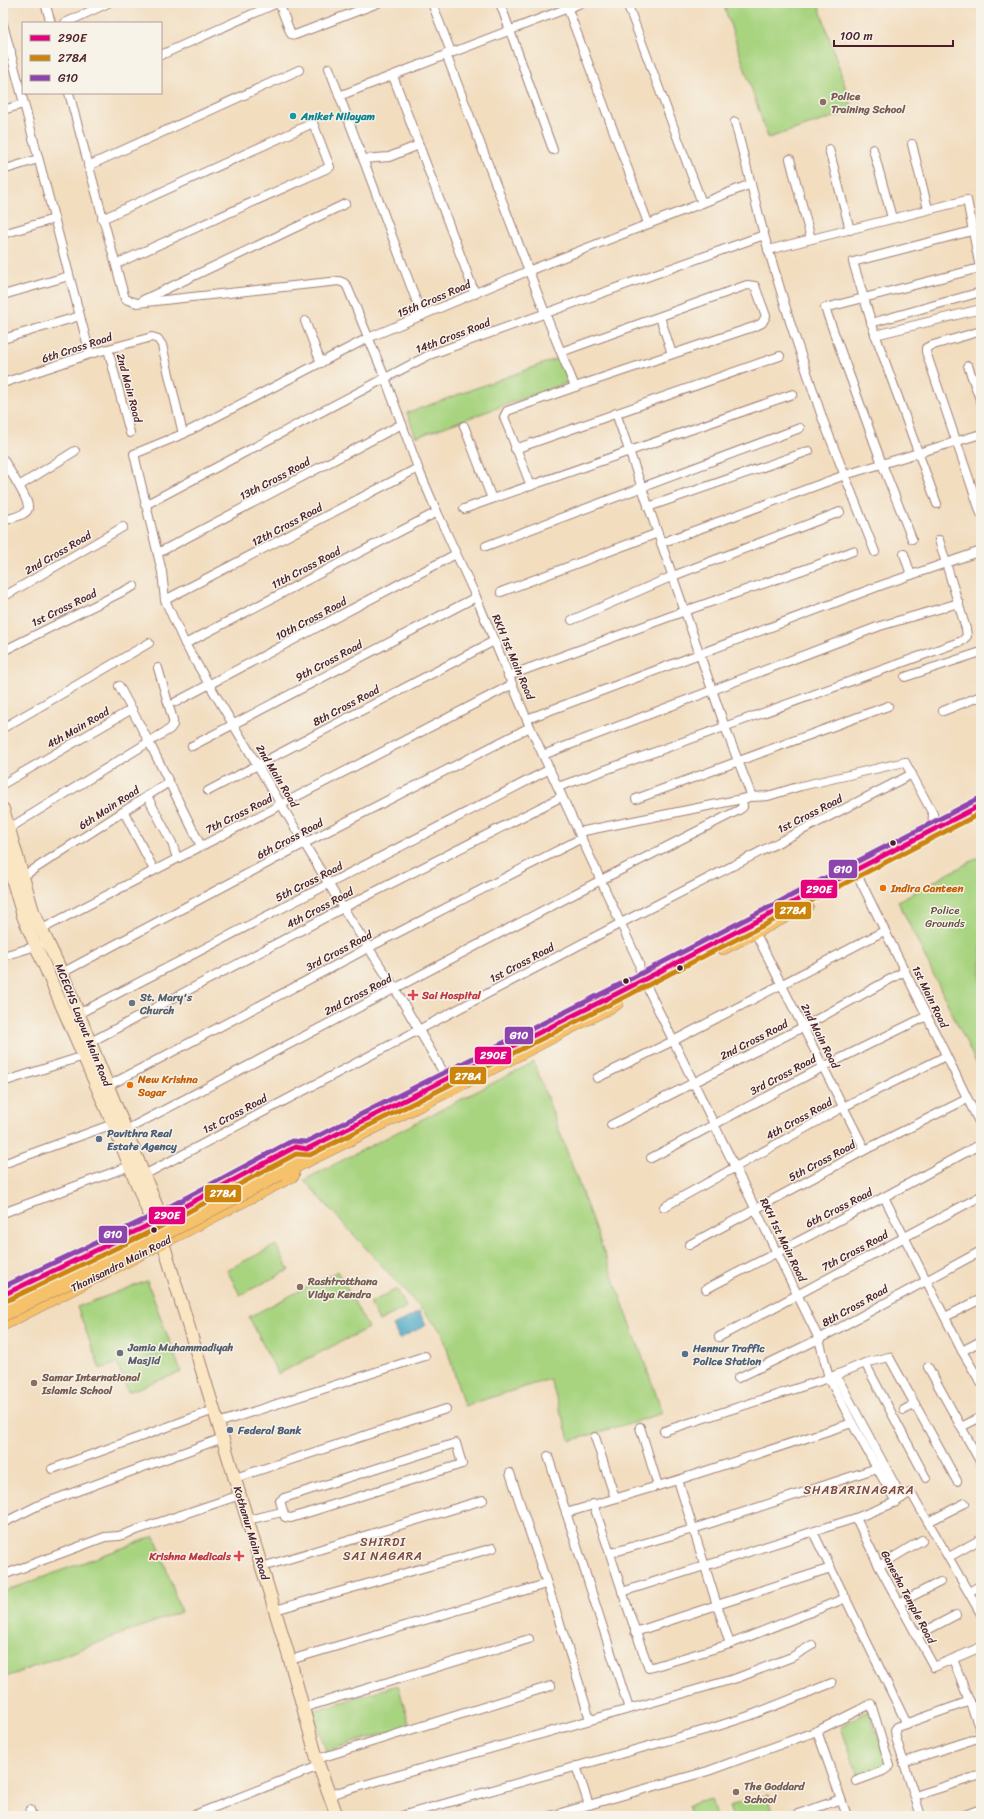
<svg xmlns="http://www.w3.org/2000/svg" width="984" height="1819" font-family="Sriracha,sans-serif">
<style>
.green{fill:#a8d480;stroke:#797a56}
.water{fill:#47a7c6;stroke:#486378}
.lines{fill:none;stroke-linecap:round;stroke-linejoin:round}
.minor-casing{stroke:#9e7e75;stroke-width:10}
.secondary-casing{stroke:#9e7e75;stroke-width:14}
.primary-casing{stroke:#9e7e75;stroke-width:14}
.minor{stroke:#fff;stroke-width:8}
.secondary{stroke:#fbe6c4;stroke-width:12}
.primary{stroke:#f5c16b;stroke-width:13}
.primary-bridge-casing{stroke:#9e7e75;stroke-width:14;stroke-linecap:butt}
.primary-bridge{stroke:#f5c16b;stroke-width:13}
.bus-1-casing{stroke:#f7f3e8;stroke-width:8}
.bus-2-casing{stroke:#f7f3e8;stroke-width:8}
.bus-3-casing{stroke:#f7f3e8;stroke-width:8}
.bus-1{stroke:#e5007d;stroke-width:5}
.bus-2{stroke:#cc840b;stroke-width:5}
.bus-3{stroke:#8e44ad;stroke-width:5}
.education-dot{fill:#8d6e63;stroke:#f7f3e8;stroke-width:1.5}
.culture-dot{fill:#0f9aa8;stroke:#f7f3e8;stroke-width:1.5}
.bus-dot{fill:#4a1f2b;stroke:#f7f3e8;stroke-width:1.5}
.food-dot{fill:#e8710a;stroke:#f7f3e8;stroke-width:1.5}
.health-dot{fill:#e0444e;stroke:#f7f3e8;stroke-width:1.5}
.worship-dot{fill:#6b7280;stroke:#f7f3e8;stroke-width:1.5}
.service-dot{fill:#5c6f8a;stroke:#f7f3e8;stroke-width:1.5}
.labels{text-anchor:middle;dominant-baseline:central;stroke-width:3;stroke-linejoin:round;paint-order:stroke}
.education-label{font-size:11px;font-weight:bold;fill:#785e54;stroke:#f7f3e8;text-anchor:start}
.culture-label{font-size:11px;font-weight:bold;fill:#0d838f;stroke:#f7f3e8;text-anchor:start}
.street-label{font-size:11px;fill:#4a1f2b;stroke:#f7f3e8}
.food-label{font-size:11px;font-weight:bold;fill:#c56008;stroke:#f7f3e8;text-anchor:start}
.park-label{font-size:11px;fill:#624c40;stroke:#f7f3e8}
.health-label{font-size:11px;font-weight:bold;fill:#be3a42;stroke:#f7f3e8;text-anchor:start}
.worship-label{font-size:11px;font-weight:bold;fill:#5b616d;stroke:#f7f3e8;text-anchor:start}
.service-label{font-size:11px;font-weight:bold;fill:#4e5e75;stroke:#f7f3e8;text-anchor:start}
.neighbourhood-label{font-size:12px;letter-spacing:1px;fill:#7d4740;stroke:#f7f3e8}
.line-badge{stroke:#f7f3e8;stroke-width:1.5}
.badge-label{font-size:11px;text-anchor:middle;font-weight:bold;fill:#fff}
</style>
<rect width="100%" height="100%" fill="#f7f3e8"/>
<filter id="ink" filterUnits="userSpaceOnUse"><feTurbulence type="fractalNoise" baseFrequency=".025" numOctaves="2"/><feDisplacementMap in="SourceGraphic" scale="8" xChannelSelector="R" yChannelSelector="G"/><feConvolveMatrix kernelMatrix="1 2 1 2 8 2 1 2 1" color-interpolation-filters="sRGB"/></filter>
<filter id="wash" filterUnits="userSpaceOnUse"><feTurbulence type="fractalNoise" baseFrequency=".012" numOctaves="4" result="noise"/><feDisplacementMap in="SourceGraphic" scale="16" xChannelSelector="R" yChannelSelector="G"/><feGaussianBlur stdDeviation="0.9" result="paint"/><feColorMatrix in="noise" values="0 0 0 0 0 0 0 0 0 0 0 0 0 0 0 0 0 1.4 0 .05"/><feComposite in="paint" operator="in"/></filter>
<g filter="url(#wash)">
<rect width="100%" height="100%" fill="#f2ddbf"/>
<g class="green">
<path d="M723,3H818L853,111L768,138Z"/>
<path d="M559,358L569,382L416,437L407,413Z"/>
<path d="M981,856V1073L898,901Z"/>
<path d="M534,1062L663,1413L570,1441L550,1379L464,1406L442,1332L304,1180Z"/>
<path d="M276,1245L289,1270L240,1295L227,1270Z"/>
<path d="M338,1271L368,1328L278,1374L249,1317Z"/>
<path d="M147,1281L181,1372L128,1392L117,1363L100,1369L77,1307Z"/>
<path d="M397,1289L406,1307L379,1321L370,1303Z"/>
<path d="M155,1536L181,1612L3,1678V1592Z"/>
<path d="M398,1685L410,1726L326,1751L312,1711Z"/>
<path d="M869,1710L887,1765L858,1776L841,1727Z"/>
<path d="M768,1795L774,1816H732L729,1806Z"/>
<path d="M711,1799L716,1816H691L688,1805Z"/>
</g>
<path class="water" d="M419,1312L426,1325L399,1339L393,1326Z"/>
</g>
<g filter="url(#ink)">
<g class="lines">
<g class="minor-casing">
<g id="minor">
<path d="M45,3L51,23"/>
<path d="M279,3L291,34L295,35L378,3"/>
<path d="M432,3L451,52"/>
<path d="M500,3L553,150"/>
<path d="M627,3L702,203"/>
<path d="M566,4L648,223"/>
<path d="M65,23L108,3"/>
<path d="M3,24L90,354"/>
<path d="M3,53L11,51"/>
<path d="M446,54L545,313L575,387"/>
<path d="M161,55L277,3"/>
<path d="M329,68L422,316"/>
<path d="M393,76L475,294"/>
<path d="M69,93L125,299L137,303L339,281L344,283L347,286L385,378L418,468L437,512L476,597L530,727L639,963L641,981"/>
<path d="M339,96L581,3"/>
<path d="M3,110L23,104"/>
<path d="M735,122L764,235L791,325L823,420L875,552"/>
<path d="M912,144L928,209"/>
<path d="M829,149L850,230"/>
<path d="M873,149L892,218"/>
<path d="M363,159L389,157L419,145"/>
<path d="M790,159L811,239"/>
<path d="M88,166L299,70"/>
<path d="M3,170L38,159"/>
<path d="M102,219L313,123L330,167L116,264"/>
<path d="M3,234L54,219"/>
<path d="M768,250L967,200L980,268L825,308L882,464L912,539"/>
<path d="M3,295L69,276"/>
<path d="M143,300L345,204"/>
<path d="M660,317L672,354"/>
<path d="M305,321L321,363"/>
<path d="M871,323L981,292"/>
<path d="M981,331L930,346L926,348V352L981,514"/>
<path d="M875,335L981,309"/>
<path d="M3,339L80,316"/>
<path d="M108,349L130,433"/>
<path d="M968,366L981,402"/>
<path d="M3,383L90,354L152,337L158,339L162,345L183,434"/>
<path d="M616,413L725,727L752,797L768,796L801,786L905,762L933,814L932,830"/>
<path d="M464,426L492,499L793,394"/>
<path d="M515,449L780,356"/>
<path d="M3,459L19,486"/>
<path d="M531,486L504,417L507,411L575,387L756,326L762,323L766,316L755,286L747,285L561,352"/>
<path d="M937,504L874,331L853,262L972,231"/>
<path d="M145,505L429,355L764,235"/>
<path d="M648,507L809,451"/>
<path d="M464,509L492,499"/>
<path d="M3,521C30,512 35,514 19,486L75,451"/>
<path d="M661,543L845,475L981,434"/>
<path d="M486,546L800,428"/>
<path d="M158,553L402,424"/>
<path d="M904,554L911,575"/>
<path d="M501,592L658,533"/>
<path d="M3,597L123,527"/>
<path d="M165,600L418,468"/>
<path d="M572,620L673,576L840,512"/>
<path d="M185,644L437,512"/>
<path d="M3,651L134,586"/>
<path d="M508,676L685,611L817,565L853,551"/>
<path d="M905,677L981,652"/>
<path d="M119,686L149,742L201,846"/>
<path d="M176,702L456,554"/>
<path d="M943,711L981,696"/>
<path d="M527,719L882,585L981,551"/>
<path d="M3,728L149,643"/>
<path d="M192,746L476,597"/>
<path d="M543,755L880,626L959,603"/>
<path d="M3,784L132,709"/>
<path d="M558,787L962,641L967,636L966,629L939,540"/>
<path d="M208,791L494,641"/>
<path d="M147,796L172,843L177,858"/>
<path d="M636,799L888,706"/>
<path d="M124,812L154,870"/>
<path d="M8,829L170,729L173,725V720L158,668"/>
<path d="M579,832L747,798"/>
<path d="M855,870L981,1126"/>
<path d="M22,877L169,782"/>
<path d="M42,929L511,685"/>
<path d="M755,932L865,1150"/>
<path d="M3,956L40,945"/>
<path d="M62,973L305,843L530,727"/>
<path d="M647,987L819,1339L829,1378L852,1423L896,1502"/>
<path d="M78,1014L550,769"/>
<path d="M87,1044L343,908L561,797"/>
<path d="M597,1078L673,1041L884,931"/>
<path d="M3,1082L84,1056"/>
<path d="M449,1082L395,989L343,908L185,644L165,600L162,572L134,454L183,434L368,338L528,271L751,184"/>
<path d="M108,1086L368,948L582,838"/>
<path d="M611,1125L803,1027L905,971"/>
<path d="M126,1130L601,880L739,810L743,807L742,799"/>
<path d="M651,1158L823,1067L927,1016"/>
<path d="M3,1164L113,1124"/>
<path d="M144,1175L621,923L912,774"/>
<path d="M884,1197L962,1351L981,1383"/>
<path d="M664,1207L843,1107L946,1056"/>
<path d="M3,1213L130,1166"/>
<path d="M689,1245L865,1150L967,1099"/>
<path d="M706,1289L884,1197L981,1144"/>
<path d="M945,1317L981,1299"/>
<path d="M719,1337L981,1196"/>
<path d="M962,1351L981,1341"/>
<path d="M865,1363L926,1478"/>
<path d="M928,1367L981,1463"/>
<path d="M836,1375L902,1498"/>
<path d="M738,1378L819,1339L981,1251"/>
<path d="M904,1410L915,1404"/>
<path d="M218,1423L425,1356"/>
<path d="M640,1427L658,1486"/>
<path d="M961,1427L981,1417"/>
<path d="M664,1431L829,1378L865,1363L889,1357L957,1481"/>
<path d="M595,1437L615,1498"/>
<path d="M456,1443L462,1464L291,1518L285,1517L280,1501L284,1498Z"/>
<path d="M548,1456L629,1709"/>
<path d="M52,1469L214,1410"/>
<path d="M510,1473C537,1555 566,1637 590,1720"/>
<path d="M235,1478L446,1409"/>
<path d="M678,1480L717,1605L831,1568"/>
<path d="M593,1504C613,1559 628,1614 649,1668L730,1644L846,1598"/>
<path d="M566,1513L678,1480L852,1423"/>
<path d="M856,1518L879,1566L934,1667L981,1647"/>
<path d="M247,1520L282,1512"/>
<path d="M928,1522L965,1503"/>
<path d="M3,1523L39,1505L223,1438"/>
<path d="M813,1532L907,1724"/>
<path d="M611,1553L693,1529L877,1468"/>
<path d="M949,1557L981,1539"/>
<path d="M879,1566L922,1540"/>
<path d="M262,1567L483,1500"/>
<path d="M3,1575L105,1537L119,1536L240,1495"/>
<path d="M622,1592L856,1518L896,1502L909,1493L913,1496L981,1614"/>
<path d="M969,1592L981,1585"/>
<path d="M899,1603L940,1582"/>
<path d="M275,1610L493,1548"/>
<path d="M635,1632L717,1605L730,1644"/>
<path d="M916,1636L956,1615"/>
<path d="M953,1659L981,1732"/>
<path d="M290,1660L546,1584"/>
<path d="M303,1708L529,1639"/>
<path d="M817,1731L847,1816"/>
<path d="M317,1759L551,1686"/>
<path d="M904,1762L981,1737"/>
<path d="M576,1766L589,1805"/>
<path d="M329,1795L737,1678L792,1657L812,1645"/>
<path d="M915,1796L981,1775"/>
<path d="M30,1810L32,1816"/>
<path d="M798,1814L841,1799"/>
<path d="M192,1816L319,1766"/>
<path d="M401,1816L712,1728L749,1716L832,1683"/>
<path d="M550,1816L708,1771L817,1731L871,1704L890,1766L883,1771L856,1781"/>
<path d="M921,1816L896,1738L895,1730L897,1727L970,1701"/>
<path d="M962,1816L981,1809"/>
</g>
</g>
<g class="secondary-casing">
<g id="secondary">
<path d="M3,809L33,911L62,973L165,1227"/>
<path d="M3,847L23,916L113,1124L161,1244"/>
<path d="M165,1249L290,1660L319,1766L337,1816"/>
</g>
</g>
<g class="primary-casing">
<g id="primary">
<path d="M723,948L807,905"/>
<path d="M277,1165L616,994L981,805"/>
<path d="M280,1174L451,1089L617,1003"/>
<path d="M3,1295L155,1222L283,1153"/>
<path d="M3,1324L293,1175"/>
</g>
</g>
<use href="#minor" class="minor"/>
<use href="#secondary" class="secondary"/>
<use href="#primary" class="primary"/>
<g class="primary-bridge-casing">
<g id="primary-bridge">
<path d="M162,1225L277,1165"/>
<path d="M3,1304L109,1252"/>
<path d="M3,1315L136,1249L280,1174"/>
</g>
</g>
<use href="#primary-bridge" class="primary-bridge"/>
<g class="bus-1-casing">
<path id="bus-1" d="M3,1295L155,1222L295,1147L307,1149L616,994L981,805"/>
</g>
<g class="bus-2-casing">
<path id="bus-2" d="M6,1301L158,1228L296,1154L310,1155L619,1000L981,813"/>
</g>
<g class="bus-3-casing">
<path id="bus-3" d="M3,1287L152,1216L292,1141L306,1142L613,988L978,799"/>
</g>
<use href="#bus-1" class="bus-1"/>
<use href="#bus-2" class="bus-2"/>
<use href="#bus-3" class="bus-3"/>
</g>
</g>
<g class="education-dot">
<circle cx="823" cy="102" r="4"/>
<circle cx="300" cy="1287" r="4"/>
<circle cx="34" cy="1383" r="4"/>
<circle cx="736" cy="1792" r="4"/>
</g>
<circle class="culture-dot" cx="293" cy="116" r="4"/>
<g class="bus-dot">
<circle cx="893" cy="843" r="3.5"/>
<circle cx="680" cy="968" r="3.5"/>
<circle cx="626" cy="981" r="3.5"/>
<circle cx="154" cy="1230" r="3.5"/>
</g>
<g class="food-dot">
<circle cx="883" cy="888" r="4"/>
<circle cx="130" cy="1085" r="4"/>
</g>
<g class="health-dot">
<path d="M411 989h4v4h4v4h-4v4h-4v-4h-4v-4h4z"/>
<path d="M237 1550h4v4h4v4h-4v4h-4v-4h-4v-4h4z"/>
</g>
<g class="worship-dot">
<circle cx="132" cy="1003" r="4"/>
<circle cx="120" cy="1353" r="4"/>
</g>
<g class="service-dot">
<circle cx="99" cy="1139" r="4"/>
<circle cx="685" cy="1354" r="4"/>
<circle cx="230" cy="1430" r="4"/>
</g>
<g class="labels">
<g class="education-label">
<text x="831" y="96">Police<tspan x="831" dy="13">Training School</tspan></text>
<text x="308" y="1281">Rashtrotthana<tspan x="308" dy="13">Vidya Kendra</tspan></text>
<text x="42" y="1377">Samar International<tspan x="42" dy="13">Islamic School</tspan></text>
<text x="744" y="1786">The Goddard<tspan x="744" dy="13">School</tspan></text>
</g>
<g class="culture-label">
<text x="301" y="116">Aniket Nilayam</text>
</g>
<g class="street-label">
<text transform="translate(434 299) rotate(-23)">15th Cross Road</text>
<text transform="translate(453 336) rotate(-21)">14th Cross Road</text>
<text transform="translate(77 348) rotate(-18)">6th Cross Road</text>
<text transform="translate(129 388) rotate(75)">2nd Main Road</text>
<text transform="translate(275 479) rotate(-28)">13th Cross Road</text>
<text transform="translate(287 525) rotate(-28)">12th Cross Road</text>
<text transform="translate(58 553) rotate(-30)">2nd Cross Road</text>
<text transform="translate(306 568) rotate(-28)">11th Cross Road</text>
<text transform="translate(64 608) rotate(-26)">1st Cross Road</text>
<text transform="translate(311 619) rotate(-28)">10th Cross Road</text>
<text transform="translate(513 657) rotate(67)">RKH 1st Main Road</text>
<text transform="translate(329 661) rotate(-28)">9th Cross Road</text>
<text transform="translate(346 706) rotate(-28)">8th Cross Road</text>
<text transform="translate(78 728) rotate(-30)">4th Main Road</text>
<text transform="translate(277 776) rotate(59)">2nd Main Road</text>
<text transform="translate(109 808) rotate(-33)">6th Main Road</text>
<text transform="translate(239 814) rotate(-27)">7th Cross Road</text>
<text transform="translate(810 814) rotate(-27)">1st Cross Road</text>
<text transform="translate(290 839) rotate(-28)">6th Cross Road</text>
<text transform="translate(309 882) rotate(-27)">5th Cross Road</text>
<text transform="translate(320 908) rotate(-28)">4th Cross Road</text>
<text transform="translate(339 951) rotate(-28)">3rd Cross Road</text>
<text transform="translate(522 963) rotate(-28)">1st Cross Road</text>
<text transform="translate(358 995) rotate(-28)">2nd Cross Road</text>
<text transform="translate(930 997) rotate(64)">1st Main Road</text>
<text transform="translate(83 1025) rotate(68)">MCECHS Layout Main Road</text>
<text transform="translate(820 1036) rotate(63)">2nd Main Road</text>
<text transform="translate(754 1040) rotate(-27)">2nd Cross Road</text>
<text transform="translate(783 1075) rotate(-28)">3rd Cross Road</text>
<text transform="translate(235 1114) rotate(-28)">1st Cross Road</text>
<text transform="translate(799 1119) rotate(-29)">4th Cross Road</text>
<text transform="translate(822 1161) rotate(-28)">5th Cross Road</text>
<text transform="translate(839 1208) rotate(-27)">6th Cross Road</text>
<text transform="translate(783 1240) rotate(64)">RKH 1st Main Road</text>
<text transform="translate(855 1251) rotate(-28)">7th Cross Road</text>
<text transform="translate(121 1264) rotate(-27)">Thanisandra Main Road</text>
<text transform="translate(855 1306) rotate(-29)">8th Cross Road</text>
<text transform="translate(251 1533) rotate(73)">Kothanur Main Road</text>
<text transform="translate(908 1597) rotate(62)">Ganesha Temple Road</text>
</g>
<g class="food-label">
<text x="891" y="888">Indira Canteen</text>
<text x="138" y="1079">New Krishna<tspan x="138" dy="13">Sagar</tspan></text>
</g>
<g class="park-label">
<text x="945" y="910">Police<tspan x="945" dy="13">Grounds</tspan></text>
</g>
<g class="health-label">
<text x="422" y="995">Sai Hospital</text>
<text x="231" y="1556" text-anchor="end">Krishna Medicals</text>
</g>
<g class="worship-label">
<text x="140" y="997">St. Mary's<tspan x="140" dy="13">Church</tspan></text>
<text x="128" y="1347">Jamia Muhammadiyah<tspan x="128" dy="13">Masjid</tspan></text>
</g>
<g class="service-label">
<text x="107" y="1133">Pavithra Real<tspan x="107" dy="13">Estate Agency</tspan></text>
<text x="693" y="1348">Hennur Traffic<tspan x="693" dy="13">Police Station</tspan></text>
<text x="238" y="1430">Federal Bank</text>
</g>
<g class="neighbourhood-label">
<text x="859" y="1490">SHABARINAGARA</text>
<text x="383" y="1542">SHIRDI<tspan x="383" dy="14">SAI NAGARA</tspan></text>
</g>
</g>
<g class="line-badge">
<rect x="828" y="859" width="30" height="20" rx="4" fill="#8e44ad"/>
<rect x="800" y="879" width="38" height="20" rx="4" fill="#e5007d"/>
<rect x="774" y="901" width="38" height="19" rx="4" fill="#cc840b"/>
<rect x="504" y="1026" width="30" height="19" rx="4" fill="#8e44ad"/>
<rect x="474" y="1046" width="38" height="19" rx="4" fill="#e5007d"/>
<rect x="449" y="1066" width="38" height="19" rx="4" fill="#cc840b"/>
<rect x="204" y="1184" width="38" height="19" rx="4" fill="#cc840b"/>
<rect x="148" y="1206" width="38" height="19" rx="4" fill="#e5007d"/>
<rect x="98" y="1225" width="30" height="19" rx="4" fill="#8e44ad"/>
</g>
<g class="badge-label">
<text x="843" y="873">G10</text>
<text x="819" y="893">290E</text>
<text x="793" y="914">278A</text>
<text x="519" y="1039">G10</text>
<text x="493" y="1059">290E</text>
<text x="468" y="1080">278A</text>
<text x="223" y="1197">278A</text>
<text x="167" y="1219">290E</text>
<text x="113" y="1238">G10</text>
</g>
<rect width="984" height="1819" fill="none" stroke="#f7f3e8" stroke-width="16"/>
<rect x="22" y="22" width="140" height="72" fill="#f7f3e8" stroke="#b29e9c"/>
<rect x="30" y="35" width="20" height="6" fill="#e5007d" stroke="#b29e9c"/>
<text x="58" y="42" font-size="12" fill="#4a1f2b">290E</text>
<rect x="30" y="55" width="20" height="6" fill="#cc840b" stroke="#b29e9c"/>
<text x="58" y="62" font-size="12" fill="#4a1f2b">278A</text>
<rect x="30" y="75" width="20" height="6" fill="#8e44ad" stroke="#b29e9c"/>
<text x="58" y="82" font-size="12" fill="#4a1f2b">G10</text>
<path d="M834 40v6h119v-6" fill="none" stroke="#4a1f2b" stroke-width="2"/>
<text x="840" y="40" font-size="12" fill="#4a1f2b" stroke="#f7f3e8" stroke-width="3" paint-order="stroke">100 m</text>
</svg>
